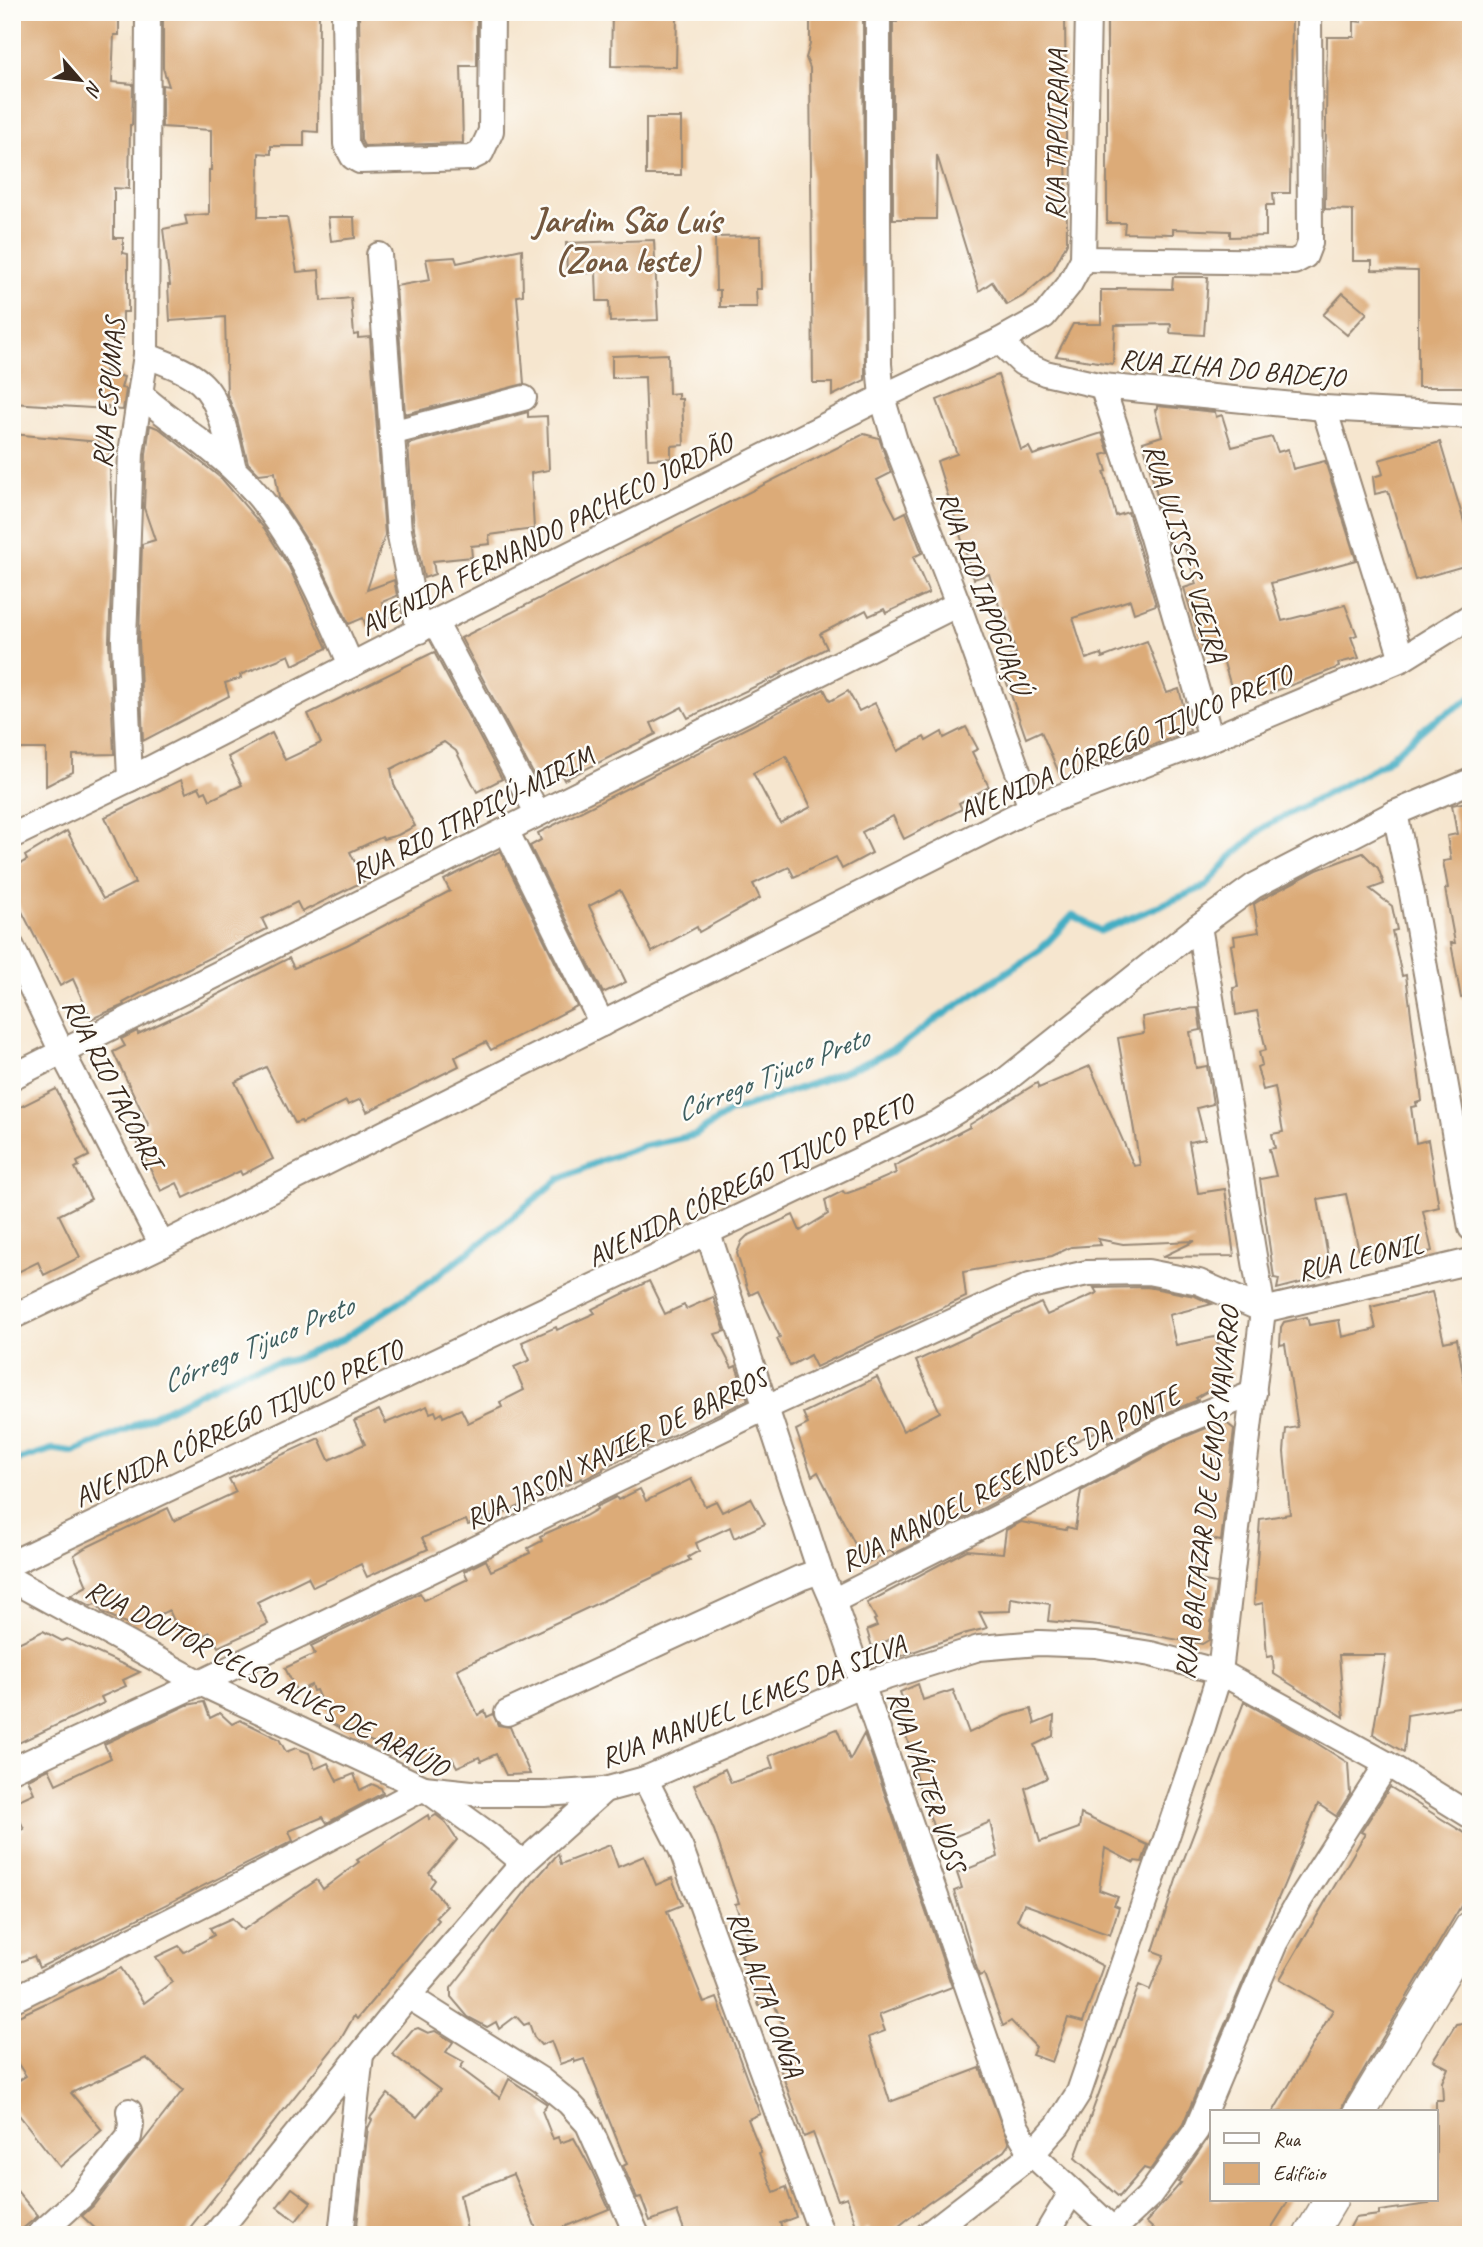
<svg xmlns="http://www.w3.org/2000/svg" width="1483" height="2247" font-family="Caveat,sans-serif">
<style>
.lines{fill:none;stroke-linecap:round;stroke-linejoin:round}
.stream{stroke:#45aec4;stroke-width:7}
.building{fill:#dcab78;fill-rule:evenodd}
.minor-casing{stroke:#988876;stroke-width:28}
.major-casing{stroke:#988876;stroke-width:35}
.minor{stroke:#fff;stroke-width:24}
.major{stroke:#fff;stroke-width:32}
.labels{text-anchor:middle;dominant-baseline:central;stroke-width:5;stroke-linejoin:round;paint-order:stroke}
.street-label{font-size:28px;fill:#3b2a1e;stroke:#fdfcf7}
.water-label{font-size:30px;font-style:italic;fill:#3f5f60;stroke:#fdfcf7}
.district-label{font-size:35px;font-weight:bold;fill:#73573e;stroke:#fdfcf7}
</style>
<rect width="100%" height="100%" fill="#fdfcf7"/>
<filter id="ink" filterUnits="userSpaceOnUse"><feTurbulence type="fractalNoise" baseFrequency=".0143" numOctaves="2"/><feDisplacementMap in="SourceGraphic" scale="14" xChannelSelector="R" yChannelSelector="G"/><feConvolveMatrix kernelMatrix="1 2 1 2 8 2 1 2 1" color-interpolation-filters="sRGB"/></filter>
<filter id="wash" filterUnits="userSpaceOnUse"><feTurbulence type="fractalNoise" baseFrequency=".00686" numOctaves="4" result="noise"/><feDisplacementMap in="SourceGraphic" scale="28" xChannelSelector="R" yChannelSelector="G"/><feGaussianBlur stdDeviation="1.57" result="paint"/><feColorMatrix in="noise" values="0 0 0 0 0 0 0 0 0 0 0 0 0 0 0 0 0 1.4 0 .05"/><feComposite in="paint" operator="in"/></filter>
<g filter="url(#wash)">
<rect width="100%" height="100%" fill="#f6e6cf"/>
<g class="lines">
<path class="stream" d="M12,1462L53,1449L74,1452L123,1431L243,1371L292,1360L343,1339L424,1286L487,1238L559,1179L600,1161L643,1146L695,1135L728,1113L820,1081L870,1061L902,1045L935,1020L1040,950L1073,915L1100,931L1206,886L1232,856L1266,826L1384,763L1430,723L1471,698"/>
</g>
<g id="blocks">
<g class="building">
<path d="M12,12H119V35H114L112,82L133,84L132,125H130L129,189L114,188V238H123V253L128,254V312H123V338L107,337L105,372L124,377L121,388L126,389L123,410L109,409L108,405L107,409L12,403Z"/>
<path d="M177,12H319L318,132L304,131V146H271V154L259,153L258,217H287L297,272L319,270L321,301L351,298L354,335L358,334V338L370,337L385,535L367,590L394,580L397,596L382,602L389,617L367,628L363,618L349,624L315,553L279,498L275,472L259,474L248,463L237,419L227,394L225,317L170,321L168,285H170L163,229L187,224L185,216L209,214V170H211V130L162,127V85L169,86L163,68V17H177Z"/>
<path d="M359,12H477V66H461L463,143L364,146L361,140Z"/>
<path d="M612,12H677L676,67L611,66Z"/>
<path d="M810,12H862L863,22L865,380L832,396V383H813L810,68L806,58L810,44Z"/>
<path d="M897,12H1065L1067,243L1053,270L1023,296L1007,305L992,282L979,291L937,155L936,219H893V22H897Z"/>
<path d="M1107,12H1292L1290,193H1273L1274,205H1266V236L1230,237V231L1173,229V234L1124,233L1125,223H1107Z"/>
<path d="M1361,12H1471V387H1418V271L1372,270V261H1353V210L1325,209L1327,37H1354V21L1362,22Z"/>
<rect x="646" y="118" width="35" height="57"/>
<path d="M328,217H354L355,238L331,241Z"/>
<path d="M760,236L761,289H756L757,307H720V290H716L715,237Z"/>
<path d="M654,240L658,320L610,322L609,301H597L596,272L567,274L566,243Z"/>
<path d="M522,249L523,295L517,296L524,384L405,414L396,286L430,280L426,259L455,257L457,263Z"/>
<path d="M1173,277H1208L1204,335L1170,333L1171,324L1115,325L1113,364L1056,356L1073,324H1101V290H1117V288L1172,289Z"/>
<path d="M1343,293L1367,313L1347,335L1323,315Z"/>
<path d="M668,354L669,394L678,393V399H682L684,445L671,446V458L648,459L645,377L612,378V356Z"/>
<path d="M998,375L1021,450L1029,447L1033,455L1102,433L1109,453L1102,455L1107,471L1104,472L1116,516L1128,512L1156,605L1134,613L1130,600L1073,618L1086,659L1101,654L1102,658L1147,641L1167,693L1179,689L1190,731L1103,764L1102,760L1062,780L1041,731L1026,738L999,660L1016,654L1004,608L1000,609L989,574L974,579L937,461L957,454L937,400Z"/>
<path d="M1157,406L1215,412L1216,417L1222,415L1232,447L1272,437L1278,452L1288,449L1293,469L1325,461L1356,560L1271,583L1282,621L1345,605L1357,635L1351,637L1359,658L1338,663L1339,667L1324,673L1259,697L1254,686L1232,690L1218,642L1202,647L1184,588L1196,584L1184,544L1170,546L1157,504L1159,503L1143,442L1162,436L1155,410L1157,409Z"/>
<path d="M528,412V417L547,416L549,470L531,473L534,529L489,535L490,544L471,546L472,557L433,561L435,574L424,578L414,529L408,444Z"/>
<path d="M150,425L160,429L222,479L264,528L289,567L327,648L293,665L289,655L240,675L241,678L225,683L229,696L143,741L139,640L142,544L155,540L144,508L146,454Z"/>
<path d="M12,434L99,442L100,448H109L113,539L109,641L114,754L73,755V772L46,786V749H20V741H12Z"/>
<path d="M864,434L879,438L891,473L877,480L896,517L906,512L922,553L913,557L929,593L886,613L884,609L869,616L866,610L820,634L827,648L781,672L782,674L688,718L682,707L651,723L656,734L564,780L557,766L535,777L461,638Z"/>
<path d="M1440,442L1471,545V564L1415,580L1388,491L1375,494L1373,477L1383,474L1379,460Z"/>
<path d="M434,652L502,779L477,792L456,751L444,742L391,769L394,785L415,826L398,835L383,839L382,837L350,852L364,881L302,912L297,902L262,919L267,929L169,978L123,1003L124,1005L91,1019L73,979L60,986L12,892V868L27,860L25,856L67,831L103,899L135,883L105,817L181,780L186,793L199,787L202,793L206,791L210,800L242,785L228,757L272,733L285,760L321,743L308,714Z"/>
<path d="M824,689L830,701L848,691L859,711L875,703L898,751L924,737L926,741L942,732L944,738L966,727L978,749L972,752L989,787L959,803L962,809L904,839L893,816L862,832L872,853L842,869L836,857L794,877L789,867L753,884L760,898L699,932L697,927L652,952L620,890L589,906L626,982L603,993L530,846L541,840L538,833ZM786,756L811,807L780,823L753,773Z"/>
<path d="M1471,801V997L1461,998L1451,943H1455L1445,889L1448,888L1443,861L1451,860L1447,836L1457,834L1452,805Z"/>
<path d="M500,851L577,1006L491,1050L486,1042L455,1057L459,1066L367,1112L361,1099L348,1105L346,1101L302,1123L301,1121L295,1123L266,1067L235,1082L273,1159L242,1175L240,1171L184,1198L177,1183L161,1191L133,1134L149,1126L113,1052L125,1046L121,1039L137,1031L138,1034L180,1014L289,958L294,968L347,945L450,891L444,880Z"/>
<path d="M1363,853L1378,868L1384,884L1370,889L1392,906L1397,930L1392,931L1402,976L1406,975L1422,1101L1416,1103L1417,1106L1411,1107L1416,1143L1428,1140L1439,1207L1423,1211L1432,1251L1413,1256L1410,1247L1361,1260L1346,1194L1318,1199L1331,1275L1277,1289L1279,1279L1274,1278L1260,1179L1276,1176L1269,1149L1275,1148L1272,1134L1283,1132L1275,1087L1263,1090L1257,1067L1262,1065L1259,1052L1266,1050L1257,1011L1236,1015L1233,988L1238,987L1231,945L1235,944L1234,936L1259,932L1254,904L1262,899L1317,870Z"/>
<path d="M1198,1008L1201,1030L1190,1032L1196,1068L1207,1066L1213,1104L1197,1108L1205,1139L1189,1142L1198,1193L1225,1189L1234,1256L1162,1257L1195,1241L1123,1244L1098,1239L1101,1245L1071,1247L1052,1256L963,1272L966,1297L816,1367L810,1355L790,1366L777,1339L780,1337L758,1291L750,1295L747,1288L737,1253L742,1241L747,1236L793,1215L800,1231L828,1214L825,1200L843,1191L845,1194L859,1189L896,1173L894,1166L970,1127L969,1125L1037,1083L1039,1088L1090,1066L1134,1166L1140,1165L1118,1038L1144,1033L1142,1017L1183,1009Z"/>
<path d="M56,1089L89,1156L77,1162L79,1166L75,1168L91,1199L59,1215L80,1257L44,1275L38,1262L12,1275V1111Z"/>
<path d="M649,1281L665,1314L684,1305L686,1309L713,1297L725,1331L715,1334L732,1368L736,1366L748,1400L603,1468V1470L583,1480L582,1478L509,1511L468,1525L466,1520L422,1538L428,1549L367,1577L361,1564L313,1587L308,1577L257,1602L268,1624L218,1647L210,1632L185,1644L169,1610L134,1627L102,1612L97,1603L91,1606L70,1595L87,1586L74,1555L85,1548L168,1508L174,1521L236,1492L229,1479L319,1438L329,1460L365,1444L354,1421L379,1410L386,1423L427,1406L430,1413L435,1411L437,1416L442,1413L443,1417L461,1409L468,1423L502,1407L500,1402L524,1390L514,1367L530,1360L522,1342L556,1327L557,1330L595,1313L592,1309Z"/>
<path d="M1147,1287L1195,1296L1212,1304L1169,1315L1176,1345L1215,1337L1234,1376L1196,1398L1198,1400L1159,1416L1108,1443L1101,1429L1052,1453L1049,1448L1016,1467L1024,1487L894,1554L891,1550L865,1564L818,1472L812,1476L796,1430L808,1424L803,1413L877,1377L903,1431L940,1412L916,1361L1041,1303L1047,1315L1097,1293L1094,1288Z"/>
<path d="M1432,1292L1444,1342L1457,1339L1471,1420V1705L1407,1715L1404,1752L1373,1734L1386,1655H1339L1344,1717L1274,1674L1273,1656L1267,1657L1263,1603L1254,1605L1260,1519L1290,1514L1284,1452L1286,1429L1298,1427L1285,1344L1280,1345L1281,1327L1284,1322L1307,1317L1309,1325L1339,1320L1342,1337L1376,1329L1371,1307Z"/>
<path d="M1224,1421L1234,1429L1221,1541L1206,1538L1199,1580L1216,1583L1209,1640L1202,1644L1099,1626L1048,1621L1050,1604L1011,1598L1010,1611L979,1612L987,1628L963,1634L896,1658L889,1640L872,1647L867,1630L877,1626L874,1620L876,1619L867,1603L967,1550L1003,1553L1006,1530L1021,1522L1066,1530L1067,1527L1075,1529L1081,1491L1172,1442Z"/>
<path d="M691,1479L705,1506L716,1501L722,1512L751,1498L765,1524L734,1538L730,1527L696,1543L699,1551L688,1557L690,1560L457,1669L478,1715L485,1711L487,1717L493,1714L498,1725L510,1727L530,1774L506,1775L496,1754L481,1761L479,1757L457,1767L452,1758L437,1765L414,1755L413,1759L344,1730L331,1723L316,1690L313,1691L311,1685L297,1692L285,1668L315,1654L311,1646L420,1593L424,1600L468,1579L464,1571L486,1560L491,1571L530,1553L528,1548L542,1541L540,1536L585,1516L597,1509L596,1507L616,1497L618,1500L640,1489L646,1501Z"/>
<path d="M43,1631L62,1641L67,1639L140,1672L123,1680L126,1686L101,1697L104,1703L12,1746V1646Z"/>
<path d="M918,1684L923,1700L953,1690L969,1733L1005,1716L1031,1709L1035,1724L1054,1716L1053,1736L1034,1745L1047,1778L1025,1788L1040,1842L1079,1828L1081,1814L1148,1845L1142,1862L1135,1861L1134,1863L1105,1848L1099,1890L1118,1897L1114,1905L1119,1907L1110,1935L1024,1904L1017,1920L1103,1966L1083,2022L1068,2018L1052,2062L1032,2055L1036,2047L1011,2021L1003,2026L984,1974L979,1976L954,1891L962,1888L957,1873L998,1857L990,1822L939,1843L913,1768L918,1770L896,1708L905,1705L900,1692Z"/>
<path d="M204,1702L210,1718L220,1713L232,1724L240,1720L279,1739L286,1752L296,1748L309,1753L315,1769L328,1763L337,1781L354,1774L360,1790L372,1784L381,1788L383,1793L327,1823L323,1817L289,1831L293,1841L39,1968L34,1956L12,1965V1834L24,1829L12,1803L34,1793L28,1779L49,1769L56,1784L111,1758L104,1744L187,1705Z"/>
<path d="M1244,1702L1307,1737L1348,1763L1350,1794L1336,1816L1318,1804L1183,2124L1150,2170L1144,2168L1119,2197L1075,2158L1139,1985L1150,1990L1164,1955L1153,1951L1177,1877Z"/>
<path d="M837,1729L850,1760L864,1734L952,1987L879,2015L885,2031L869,2037L890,2102L980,2068L1009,2144L1004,2151L927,2204L894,2230L882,2235H870L868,2228L858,2232L847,2197L838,2200L813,2133L804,2137L777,2059L794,2053L773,2001L759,2006L741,1954L754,1949L735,1904L739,1903L714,1830L694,1785L725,1769L731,1783L773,1768L769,1756Z"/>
<path d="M1390,1787L1471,1837V1889L1344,2103L1341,2112H1273L1333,2010L1280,1979L1365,1834L1361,1832Z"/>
<path d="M428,1815L429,1819L436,1815L444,1821L457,1840L429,1873L435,1880L430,1887L447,1906L436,1917L439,1920L357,2019L354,2016L342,2037L184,2235H102L82,2216L93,2206L183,2090L146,2058L71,2093L102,2130L60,2167L12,2106V2085L26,2076L12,2055V2019L121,1968L144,2003L172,1982L156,1957L179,1946L184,1952L214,1935L210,1928L232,1918L243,1930L317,1880L323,1889L359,1862L357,1860Z"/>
<path d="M610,1845L618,1867L644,1856L656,1885L672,1878L682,1905L667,1911L704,2003L717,1998L760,2114L748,2119L761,2152L759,2153L774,2192L786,2187L796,2217L780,2223L785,2235H686L677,2211L650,2221L641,2197L637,2198L623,2166L627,2164L584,2059L575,2062L574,2059L560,2064L551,2041L541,2045L534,2037L529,2023L524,2025L516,2016L499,2029L496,2022L487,2027L468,2017L451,1997V1988L476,1956L533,1882L558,1854L561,1864Z"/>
<path d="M1471,2022V2235H1346L1355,2218L1379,2215V2211L1429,2204L1428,2200H1436V2100H1443L1442,2082L1448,2068L1433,2060L1456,2024Z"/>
<path d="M418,2028L428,2033L435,2031L453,2042L446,2052L464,2062L460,2068L500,2098L509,2079L547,2104L542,2111L553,2139L558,2137L560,2143L574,2138L591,2169L609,2209L544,2235H539L513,2174L460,2195L468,2235L380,2232V2235H356L368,2128L372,2120L370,2118L388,2094L417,2117L440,2090L392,2054L412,2030Z"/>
<path d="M1212,2132V2200H1289L1267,2235H1160L1146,2222L1181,2183L1178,2182Z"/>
<path d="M12,2185L38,2216L15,2235H12Z"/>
<path d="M292,2188L311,2202L296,2221L277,2207Z"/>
</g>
</g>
</g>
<g filter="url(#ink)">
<use href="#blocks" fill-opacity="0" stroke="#988876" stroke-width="2"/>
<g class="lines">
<g class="minor-casing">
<g id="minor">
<path d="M344,12L346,144L353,157L360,161L471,158L481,153L491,131L492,12"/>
<path d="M878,12V217L879,364L882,397L895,441L958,604L1031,808"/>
<path d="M379,255L399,531L419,631"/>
<path d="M1083,259L1294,262L1305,256L1310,243L1309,12"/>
<path d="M999,341L1022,363L1045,373L1102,386L1324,408L1471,416"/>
<path d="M146,355C164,363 185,369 200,382C221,400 228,444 234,469"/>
<path d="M1102,386L1151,534L1211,739"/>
<path d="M140,394C170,420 203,441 232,468C289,521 321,595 351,665"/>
<path d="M1324,408L1402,659"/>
<path d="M391,433L524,398"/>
<path d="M435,622L538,814"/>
<path d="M130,779L124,640L131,453L146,355L148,12"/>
<path d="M1395,813L1412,894L1471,1228"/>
<path d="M506,830L602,1024"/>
<path d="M12,836L130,779L435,622L882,397L999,341L1044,316L1069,285L1083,259L1088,12"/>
<path d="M12,947L62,1052L162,1245"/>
<path d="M12,1077L958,604"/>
<path d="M708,1233L820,1571L833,1601L1016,2126L1032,2154L1119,2235"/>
<path d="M12,1317L162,1245L1031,808L1211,739L1402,659L1471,616"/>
<path d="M12,1563L937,1123L1002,1083L1199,926L1254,886L1395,813L1471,781"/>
<path d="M12,1580L200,1683L424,1788L489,1835L523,1863"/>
<path d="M833,1601L1048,1492L1166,1429L1254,1393"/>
<path d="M507,1713L800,1578L820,1571"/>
<path d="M12,1770L200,1683L767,1407L1030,1286L1087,1273L1148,1272L1199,1282L1263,1310L1471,1261"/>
<path d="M645,1779L681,1849L822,2235"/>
<path d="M408,1996L541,2080L569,2103L588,2124L637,2235"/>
<path d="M12,2000L237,1887L424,1788L481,1794H544L604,1790"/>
<path d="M1113,2230L1149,2196L1196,2131L1275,1943L1299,1901L1387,1764"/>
<path d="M39,2235L81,2197L129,2137L131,2124L129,2111"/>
<path d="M215,2235L408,1996L523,1863L604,1790L645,1779L861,1685L979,1648L1039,1643L1095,1645L1151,1654L1220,1672L1387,1764L1471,1816"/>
<path d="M341,2235L361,2055"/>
<path d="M927,2235L1032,2154L1058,2125L1079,2092L1190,1769L1220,1672L1263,1310L1199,926"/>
<path d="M1046,2235L1072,2191"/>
</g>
</g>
<g class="major-casing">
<g id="major">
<path d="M1360,2112L1471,1927"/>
<path d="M1310,2235L1331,2200"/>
</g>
</g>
<use href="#minor" class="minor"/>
<use href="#major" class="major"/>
</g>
</g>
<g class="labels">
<g class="street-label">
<text transform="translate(1056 135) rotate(-89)">RUA TAPUIRANA</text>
<text transform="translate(1232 368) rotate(5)">RUA ILHA DO BADEJO</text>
<text transform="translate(108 393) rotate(-85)">RUA ESPUMAS</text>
<text transform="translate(546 534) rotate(-27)">AVENIDA FERNANDO PACHECO JORDÃO</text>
<text transform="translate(1186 553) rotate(73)">RUA ULISSES VIEIRA</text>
<text transform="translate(984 592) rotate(69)">RUA RIO IAPOGUAÇÚ</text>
<text transform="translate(1125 743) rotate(-23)">AVENIDA CÓRREGO TIJUCO PRETO</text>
<text transform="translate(472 814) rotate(-27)">RUA RIO ITAPIÇÚ-MIRIM</text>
<text transform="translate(113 1083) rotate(63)">RUA RIO TACOARI</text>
<text transform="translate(750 1180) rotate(-26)">AVENIDA CÓRREGO TIJUCO PRETO</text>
<text transform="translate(1360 1257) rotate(-13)">RUA LEONIL</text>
<text transform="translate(238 1423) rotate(-25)">AVENIDA CÓRREGO TIJUCO PRETO</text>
<text transform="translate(616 1448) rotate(-26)">RUA JASON XAVIER DE BARROS</text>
<text transform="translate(1010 1478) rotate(-27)">RUA MANOEL RESENDES DA PONTE</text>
<text transform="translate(1207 1493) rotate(-83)">RUA BALTAZAR DE LEMOS NAVARRO</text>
<text transform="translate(267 1678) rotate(27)">RUA DOUTOR CELSO ALVES DE ARAÚJO</text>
<text transform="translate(753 1701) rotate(-21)">RUA MANUEL LEMES DA SILVA</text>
<text transform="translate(927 1781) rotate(71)">RUA VÁLTER VOSS</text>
<text transform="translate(766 1994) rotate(70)">RUA ALTA LONGA</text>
</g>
<g class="water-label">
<text transform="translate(772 1074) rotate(-22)">Córrego Tijuco Preto</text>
<text transform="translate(257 1344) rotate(-23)">Córrego Tijuco Preto</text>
</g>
<g class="district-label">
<text x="627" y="220">Jardim São Luís<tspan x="627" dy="40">(Zona leste)</tspan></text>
</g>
</g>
<rect width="1483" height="2247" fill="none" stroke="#fdfcf7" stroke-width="42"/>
<rect x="1210" y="2110" width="228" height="91" fill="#fdfcf7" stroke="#afa8a0" stroke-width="2"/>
<rect x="1224" y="2133" width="35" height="10" fill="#ffffff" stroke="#afa8a0" stroke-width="2"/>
<text x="1273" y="2146" font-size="21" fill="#3b2a1e">Rua</text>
<rect x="1224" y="2163" width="35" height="21" fill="#dcab78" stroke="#afa8a0" stroke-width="2"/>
<text x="1273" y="2180" font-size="21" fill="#3b2a1e">Edifício</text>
<g transform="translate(80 80) rotate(118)" stroke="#fdfcf7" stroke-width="5" paint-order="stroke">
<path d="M0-5L12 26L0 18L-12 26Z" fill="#3b2a1e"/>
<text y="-10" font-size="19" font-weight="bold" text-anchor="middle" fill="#3b2a1e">N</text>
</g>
</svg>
